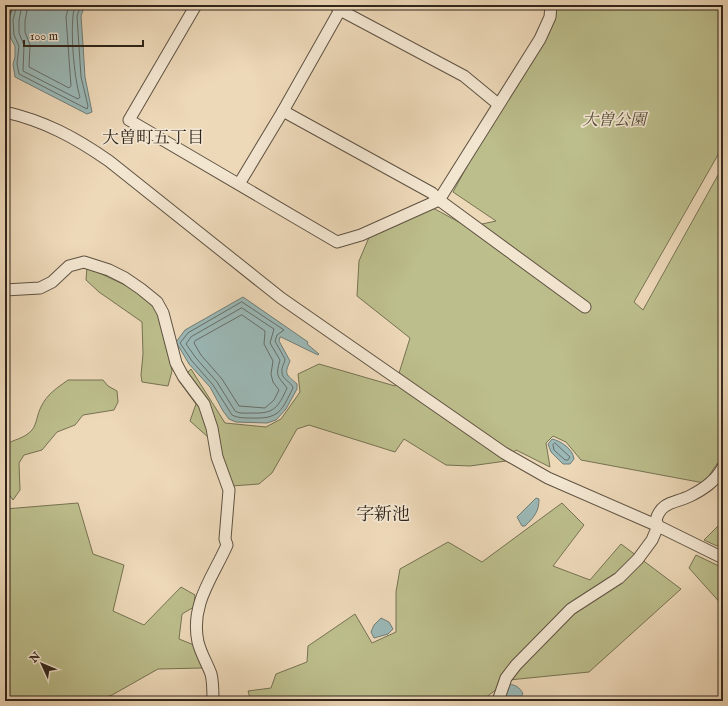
<svg xmlns="http://www.w3.org/2000/svg" width="728" height="706" font-family="'IM FELL English','Noto Serif JP',serif">
<style>
.green{fill:#bcbe8c;stroke:#767253}
.water{fill:#9bb8b6;stroke:#707d78}
.lines{fill:none;stroke-linecap:round;stroke-linejoin:round}
.shore{stroke:#666e68;stroke-width:1}
.minor-casing{stroke:#5f5242;stroke-width:13}
.minor{stroke:#f3e6d1;stroke-width:11}
.labels{text-anchor:middle;dominant-baseline:central;stroke-width:3.5;stroke-linejoin:round;paint-order:stroke}
.park-label{font-size:16px;font-style:italic;fill:#534b36;stroke:#f3e6d1}
.neighbourhood-label{font-size:17px;fill:#30251a;stroke:#f3e6d1}
.quarter-label{font-size:18px;fill:#30251a;stroke:#f3e6d1}
</style>
<rect width="100%" height="100%" fill="#edd8b8"/>
<filter id="stains"><feTurbulence type="fractalNoise" baseFrequency=".005" numOctaves="4"/><feColorMatrix values="0 0 0 0 .2 0 0 0 0 .09 0 0 0 0 .02 0 0 0 .5 -.17"/></filter>
<radialGradient id="worn" r=".72"><stop offset=".6" stop-color="#630" stop-opacity="0"/><stop offset="1" stop-color="#630" stop-opacity=".3"/></radialGradient>
<g class="green">
<path d="M555,5H723V146L634,302L643,310L723,166V455L704,483L581,460L566,442L553,436L546,443L550,467L516,450L506,461L470,466L446,465L404,439L395,452L309,425L297,429L272,473L259,484L232,486L218,446L190,421L196,404L179,381L191,369L225,423L266,427L281,419L300,392L298,374L319,364L395,386L410,338L357,296L359,261L370,235L433,208L468,227L496,221L453,192Z"/>
<path d="M87,267L131,288L151,304L160,316L172,371L168,386L142,382L141,375L143,354L142,322L99,292L86,280Z"/>
<path d="M68,380H103L108,386L117,391L118,402L114,410L83,415L75,425L57,432L42,450L24,455L19,463L20,490L13,500L5,489V445C14,439 24,439 32,430C37,424 37,414 41,407C47,394 57,388 68,380Z"/>
<path d="M78,503L93,554L124,565L113,611L144,625L181,587L195,595L194,607L182,614L179,639L194,645L202,668L158,669L112,695L94,701H10L5,694V509Z"/>
<path d="M562,503L584,525L553,566L590,580L621,544L681,589L589,672L509,680L481,701H251L248,691L271,688L276,674L307,662L308,646L355,614L372,643L396,632V592L400,569L448,542L482,562Z"/>
<path d="M723,521V540L717,546L704,540Z"/>
<path d="M696,555L723,568V606L689,568Z"/>
</g>
<g class="water">
<path d="M14,5H85L81,16L83,45L85,77L92,112L87,114L15,77L13,64L15,57V46L10,37L9,19Z"/>
<path d="M243,297L308,342L307,344L319,354L318,355L281,337H280L279,341L290,361C284,375 286,374 297,384V389L286,409L276,420L267,423L236,422L229,419L223,411L210,387L189,364L176,342L185,330Z"/>
<path d="M552,439C561,441 573,449 574,459L570,464H563L551,452L548,444Z"/>
<path d="M536,498L539,499C539,512 534,517 525,526H522L517,517Z"/>
<path d="M381,618L389,622L393,629L388,634L374,638L371,632L374,625Z"/>
<path d="M509,684C515,685 520,687 523,694L517,701H502Z"/>
</g>
<g class="lines">
<g class="shore">
<path d="M17,5L13,20L14,35L19,46L17,64L19,74L87,109L88,106L81,77L77,16L81,5"/>
<path d="M22,5L19,20V33L24,45L23,71L78,99L80,97C74,79 69,23 75,5"/>
<path d="M28,5L25,21V32L30,45L29,67L69,88L71,86L66,17L69,5"/>
<path d="M242,302L284,330L277,335L275,341L285,359C285,363 281,367 282,372C282,380 291,381 293,388C281,412 279,419 251,418C244,418 238,418 232,415L213,385L192,361L180,343L188,333Z"/>
<path d="M242,308L274,329L270,343L280,360C275,377 278,376 287,388C278,408 274,414 251,413C246,413 240,414 235,411L217,382L196,358L186,344L191,337Z"/>
<path d="M242,315L265,331L264,344L273,361L271,374L273,382L279,390L274,400L265,408L239,406L222,379L201,355L194,343L195,341Z"/>
<path d="M555,443L570,457L568,460H565L554,450L553,445Z"/>
</g>
<g class="minor-casing">
<g id="minor">
<path d="M196,5L129,120L337,242L361,235L439,200L540,39L550,17L551,5"/>
<path d="M335,5L340,10L464,76L498,104"/>
<path d="M5,10L7,5"/>
<path d="M283,111L432,193L439,200L585,307"/>
<path d="M5,112C45,121 76,138 109,161L281,298L504,453L548,478L658,526L723,558"/>
<path d="M239,184L283,111L340,10"/>
<path d="M5,290L40,288L52,282L69,266L84,262L109,270L125,278L141,289L157,302L163,313L176,363L183,376L204,404L212,428L217,457L229,490L225,539L227,545C213,577 190,604 198,642C201,654 207,663 211,674C213,681 213,693 213,701"/>
<path d="M498,701L506,678L516,665L571,609L619,578L638,559L652,540L658,526L656,520C661,501 676,503 690,496C704,489 716,481 723,467"/>
</g>
</g>
<use href="#minor" class="minor"/>
</g>
<g class="labels">
<g class="park-label">
<text x="614" y="121">大曽公園</text>
</g>
<g class="neighbourhood-label">
<text x="153" y="138">大曽町五丁目</text>
</g>
<g class="quarter-label">
<text x="383" y="515">字新池</text>
</g>
</g>
<rect width="728" height="706" fill="none" stroke="#edd8b8" stroke-width="20"/>
<rect x="6" y="6" width="716" height="694" fill="none" stroke="#30251a" stroke-width="2"/>
<rect x="10" y="10" width="708" height="686" fill="none" stroke="#30251a"/>
<g transform="translate(42 664) rotate(314)" stroke="#f3e6d1" stroke-width="3" paint-order="stroke">
<path d="M0-3L7 15L0 10L-7 15Z" fill="#30251a"/>
<text y="-6" font-size="11" font-weight="bold" text-anchor="middle" fill="#30251a">N</text>
</g>
<path d="M24 40v6h119v-6" fill="none" stroke="#30251a" stroke-width="2"/>
<text x="30" y="40" font-size="12" fill="#30251a" stroke="#f3e6d1" stroke-width="3" paint-order="stroke">100 m</text>
<rect width="100%" height="100%" filter="url(#stains)"/>
<rect width="100%" height="100%" fill="url(#worn)"/>
</svg>
